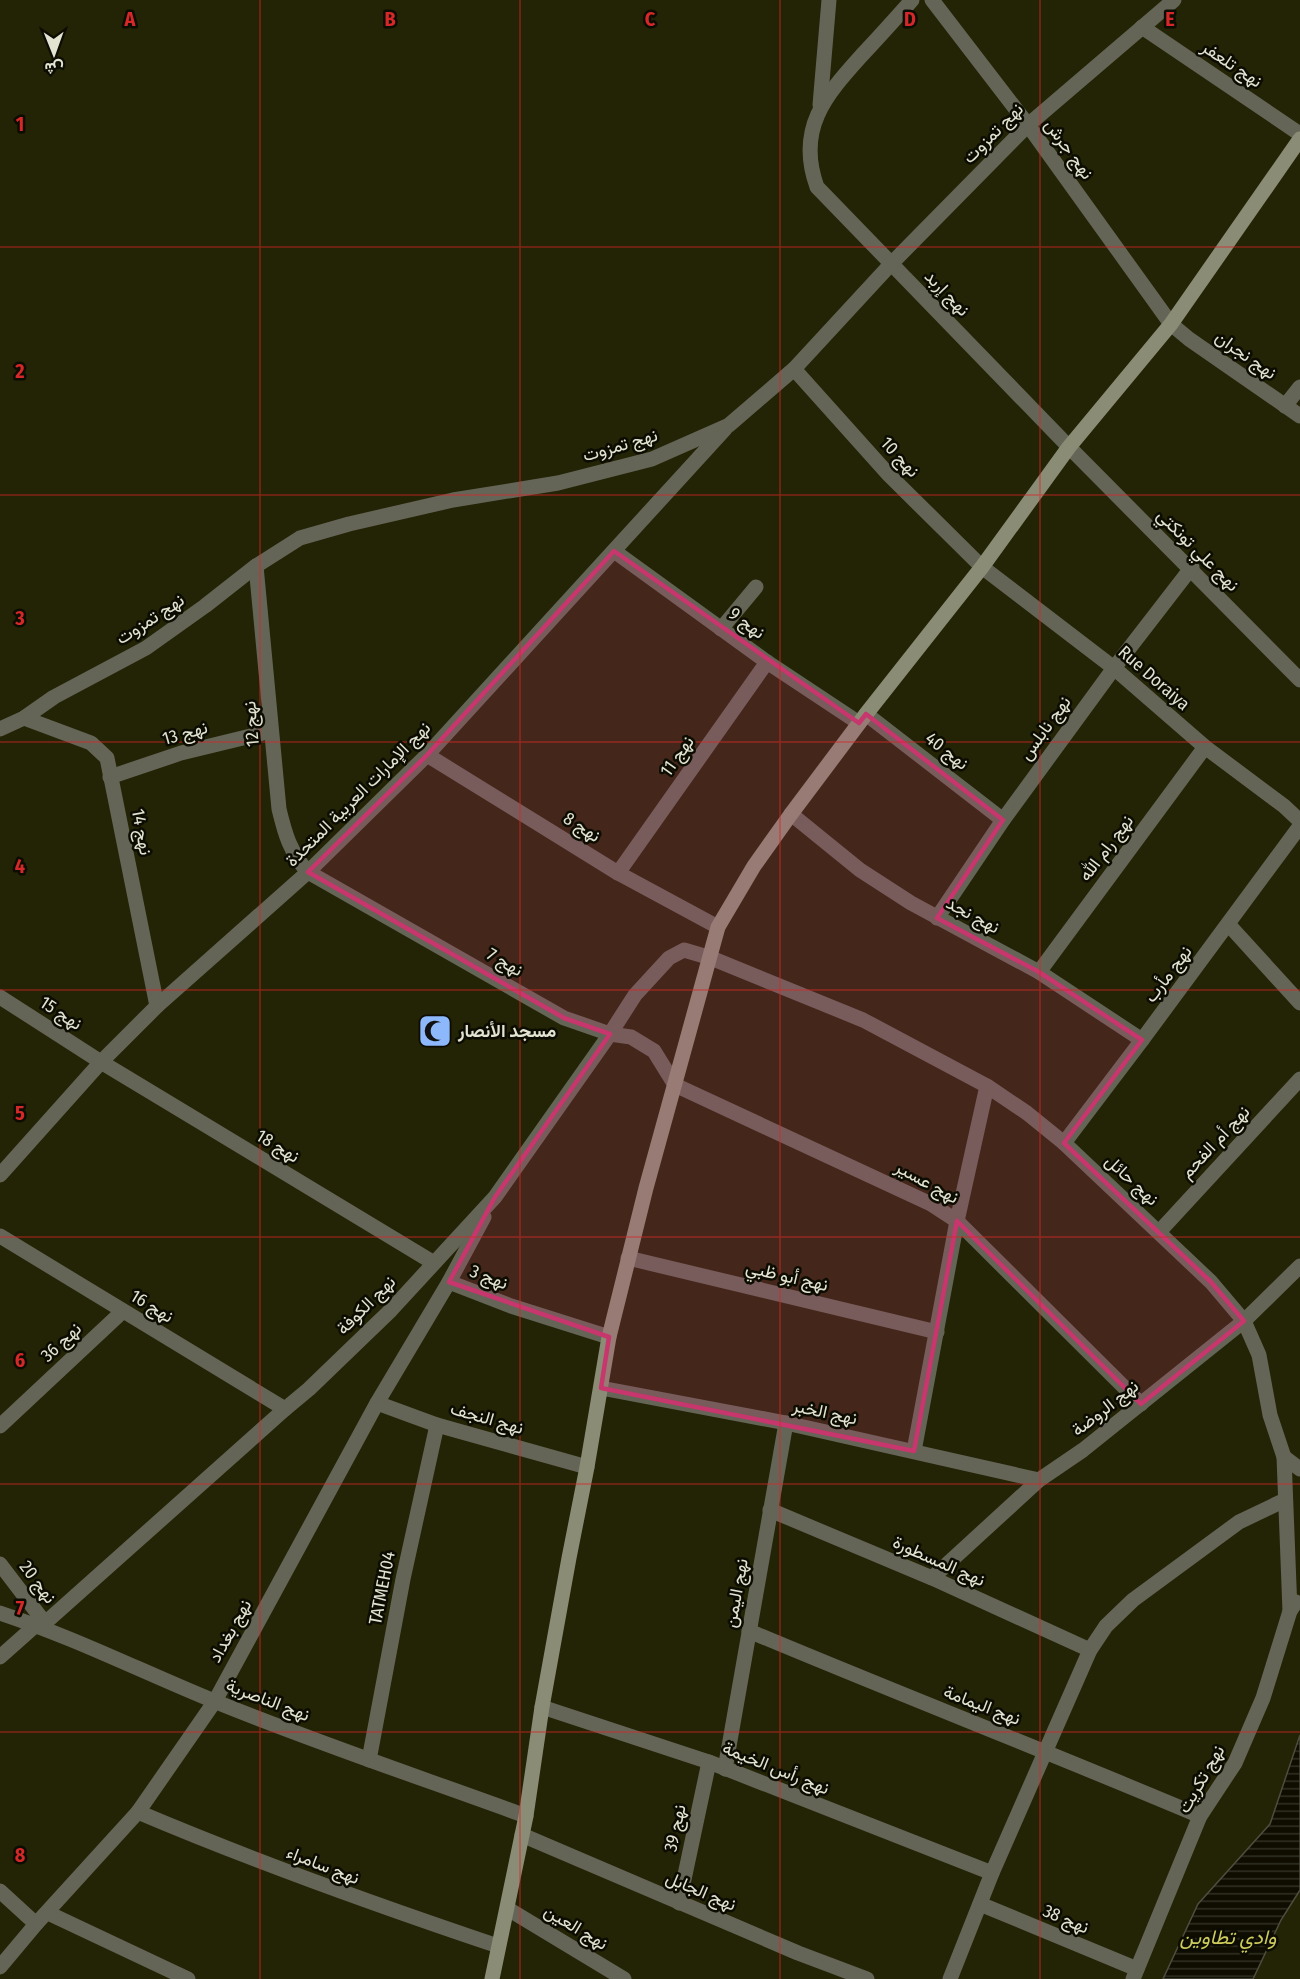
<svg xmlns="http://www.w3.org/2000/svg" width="1300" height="1979" font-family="'Fira Sans Condensed',Vazirmatn,sans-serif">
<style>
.water{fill:url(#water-rules);stroke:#4e4d3f;stroke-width:1.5}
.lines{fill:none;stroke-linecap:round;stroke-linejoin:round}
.minor{stroke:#656557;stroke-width:15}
.secondary{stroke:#8b8c76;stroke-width:15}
.marked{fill:#c7366d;fill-opacity:0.2;stroke:#c7366d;stroke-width:4.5;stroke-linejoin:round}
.grid{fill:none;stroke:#d62828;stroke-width:1.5;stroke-opacity:0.55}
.labels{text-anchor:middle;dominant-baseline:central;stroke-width:5;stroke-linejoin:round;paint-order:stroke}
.street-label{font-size:18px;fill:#e2e3d1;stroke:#0c0c02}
.poi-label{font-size:18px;font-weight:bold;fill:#e2e3d1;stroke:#0c0c02;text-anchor:start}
.water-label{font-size:20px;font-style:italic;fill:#cdcc5c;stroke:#0c0c02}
.grid-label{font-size:20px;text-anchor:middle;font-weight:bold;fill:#d62828;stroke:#0c0c02;stroke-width:5;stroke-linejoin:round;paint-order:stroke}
</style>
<defs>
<pattern id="water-rules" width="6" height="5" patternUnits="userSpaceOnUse" patternTransform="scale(1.5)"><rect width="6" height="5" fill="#0e0d00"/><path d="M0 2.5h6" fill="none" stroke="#313024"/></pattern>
</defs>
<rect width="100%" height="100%" fill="#232305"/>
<path class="water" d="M1300,1735V1890L1281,1920L1253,1979H1163L1198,1904L1270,1824Z"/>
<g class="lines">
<g class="minor">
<path d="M912,0C896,18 879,37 862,55C825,96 796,129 817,187L1069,447L1300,680"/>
<path d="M932,0L1028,125L1171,324L1189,339L1300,416"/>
<path d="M1142,27L1300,134"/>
<path d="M820,105L829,0"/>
<path d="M794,369L889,475L982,567L1114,668L1205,747L1284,806L1300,821"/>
<path d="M1285,406L1300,387"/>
<path d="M614,551L767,662L859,723"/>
<path d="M256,566L279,809C285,834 290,852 308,872L564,1018L610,1034L631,1037L654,1051L675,1085L931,1204L957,1221L1141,1404"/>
<path d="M721,629L756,587"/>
<path d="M866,714L1003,820"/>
<path d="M24,718L91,743L107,758L157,1006"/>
<path d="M0,729L24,718L54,697L146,648L205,606L256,566L300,538L349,524L453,500L558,483L652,459L729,425L794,369L891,264L1028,125L1174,0"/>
<path d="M427,755L618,873L718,927"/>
<path d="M110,777L181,753L271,731"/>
<path d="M791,814L860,870L911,903L1039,972L1142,1040"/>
<path d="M618,873L767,662"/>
<path d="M937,918L1003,820L1114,668L1192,567"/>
<path d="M1229,925L1300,1003"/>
<path d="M1039,972L1205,747"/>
<path d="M0,997L101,1062L434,1263"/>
<path d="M1064,1143L1142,1040L1300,826"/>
<path d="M0,1175L101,1062L157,1006L308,872L427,755L725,429"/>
<path d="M484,1217L449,1282L511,1306L609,1337"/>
<path d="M1159,1232L1300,1079"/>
<path d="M0,1236L285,1409"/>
<path d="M628,1258L937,1332"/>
<path d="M601,1388L786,1423L1039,1480"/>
<path d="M377,1403L437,1425L587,1467"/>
<path d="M0,1426L123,1311"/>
<path d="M914,1451L957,1221L987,1086"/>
<path d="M1284,1457L1300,1469"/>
<path d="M770,1510L932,1578L1090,1650"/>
<path d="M0,1564L45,1623"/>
<path d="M932,1578L1039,1480L1083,1450L1244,1321L1300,1266"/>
<path d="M0,1613C73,1637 143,1672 214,1701C317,1743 422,1778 526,1816"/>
<path d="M749,1631C899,1694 1051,1753 1200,1816"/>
<path d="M0,1657L36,1625L45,1623L285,1409L309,1389L391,1310L495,1197L610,1034L635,995L669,958L684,950L711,958L863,1020L987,1086L1027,1113L1064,1143L1211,1282L1244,1321L1259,1355L1270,1415L1284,1457L1290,1611"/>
<path d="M542,1707L709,1762L992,1873"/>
<path d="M369,1760L403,1579L437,1425"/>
<path d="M725,1769L786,1423"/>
<path d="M138,1812C256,1862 376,1905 498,1946"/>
<path d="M522,1835L798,1953L867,1979"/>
<path d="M0,1891L36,1924"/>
<path d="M679,1903L709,1762"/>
<path d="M980,1904L1137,1969"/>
<path d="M508,1909L624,1979"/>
<path d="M48,1913L188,1979"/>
<path d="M0,1967L36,1924L138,1812L215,1701L377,1403L449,1282"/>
<path d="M950,1979L992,1873L1090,1650L1106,1626L1133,1600L1239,1522L1285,1500"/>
<path d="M1133,1979L1200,1816L1235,1763L1263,1698L1290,1611L1296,1602"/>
</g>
<path class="secondary" d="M492,1979L526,1816L542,1707L569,1558L587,1467L609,1337L646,1188L718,927L754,866L791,814L866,714L982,567L1069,447L1171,324L1300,139"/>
</g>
<path class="marked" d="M614,551L859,723L866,714L1003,820L937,918L1039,972L1142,1040L1064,1143L1211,1282L1244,1321L1141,1404L957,1221L914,1451L601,1388L609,1337L449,1282L495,1197L610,1034L564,1018L308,872L427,755Z"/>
<path class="grid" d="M260,0V1979M520,0V1979M780,0V1979M1040,0V1979M0,247H1300M0,495H1300M0,742H1300M0,990H1300M0,1237H1300M0,1484H1300M0,1732H1300"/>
<defs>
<g id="mosque-square" transform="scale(1.725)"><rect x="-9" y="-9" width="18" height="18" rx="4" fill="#8db9fc" stroke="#0c0c02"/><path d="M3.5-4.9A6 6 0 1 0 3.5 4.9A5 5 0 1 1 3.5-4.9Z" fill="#111"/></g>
</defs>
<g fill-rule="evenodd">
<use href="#mosque-square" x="435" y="1031"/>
</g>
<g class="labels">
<g class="street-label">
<text transform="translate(1232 64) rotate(34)">نهج تلعفر</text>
<text transform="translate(993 133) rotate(-45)">نهج تمزوت</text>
<text transform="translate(1069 149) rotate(54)">نهج جرش</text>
<text transform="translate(947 293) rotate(46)">نهج إربد</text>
<text transform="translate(1246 355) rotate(35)">نهج نجران</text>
<text transform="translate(620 445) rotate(-16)">نهج تمزوت</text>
<text transform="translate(900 457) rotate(47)">نهج 10</text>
<text transform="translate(1198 550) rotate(45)">نهج علي تونكتي</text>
<text transform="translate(150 619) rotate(-33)">نهج تمزوت</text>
<text transform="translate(747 623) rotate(36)">نهج 9</text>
<text transform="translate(1154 678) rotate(41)">Rue Doraiya</text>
<text transform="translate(251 724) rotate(-95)">نهج 12</text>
<text transform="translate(1045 728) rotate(-54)">نهج نابلس</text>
<text transform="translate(185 733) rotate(-16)">نهج 13</text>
<text transform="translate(947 751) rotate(38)">نهج 40</text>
<text transform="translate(677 756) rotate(-55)">نهج 11</text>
<text transform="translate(358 794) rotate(-45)">نهج الإمارات العربية المتحدة</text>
<text transform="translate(582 827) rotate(32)">نهج 8</text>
<text transform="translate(142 832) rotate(79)">نهج 14</text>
<text transform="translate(1106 848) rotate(-53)">نهج رام الله</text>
<text transform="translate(973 915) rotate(28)">نهج نجد</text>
<text transform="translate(505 962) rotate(30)">نهج 7</text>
<text transform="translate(1168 974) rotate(-53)">نهج مأرب</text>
<text transform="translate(61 1013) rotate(33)">نهج 15</text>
<text transform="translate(1215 1142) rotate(-47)">نهج أم الفحم</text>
<text transform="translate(278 1146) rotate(31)">نهج 18</text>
<text transform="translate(1132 1180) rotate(43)">نهج حائل</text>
<text transform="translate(927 1182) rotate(29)">نهج عسير</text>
<text transform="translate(787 1276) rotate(13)">نهج أبو ظبي</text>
<text transform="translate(489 1277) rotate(21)">نهج 3</text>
<text transform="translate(366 1305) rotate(-45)">نهج الكوفة</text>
<text transform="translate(152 1306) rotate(31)">نهج 16</text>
<text transform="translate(61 1342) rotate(-43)">نهج 36</text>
<text transform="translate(1105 1408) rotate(-38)">نهج الروضة</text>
<text transform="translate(825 1412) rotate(12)">نهج الخبر</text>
<text transform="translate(487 1418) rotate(16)">نهج النجف</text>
<text transform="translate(939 1561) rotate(24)">نهج المسطورة</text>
<text transform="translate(38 1582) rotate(53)">نهج 20</text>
<text transform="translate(382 1588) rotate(-79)">TATMEH04</text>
<text transform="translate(736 1593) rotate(-80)">نهج اليمن</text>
<text transform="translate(230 1631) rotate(-61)">نهج بغداد</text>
<text transform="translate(268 1700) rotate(21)">نهج الناصرية</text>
<text transform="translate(982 1705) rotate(21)">نهج اليمامة</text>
<text transform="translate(776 1768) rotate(22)">نهج رأس الخيمة</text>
<text transform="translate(1201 1779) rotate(-60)">نهج تكريت</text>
<text transform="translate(675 1828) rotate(-78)">نهج 39</text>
<text transform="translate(323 1865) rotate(21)">نهج سامراء</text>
<text transform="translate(701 1891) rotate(23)">نهج الجابل</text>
<text transform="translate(1066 1919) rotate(23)">نهج 38</text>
<text transform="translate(576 1927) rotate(31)">نهج العين</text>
</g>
<g class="poi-label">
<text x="458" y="1031">مسجد الأنصار</text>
</g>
<g class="water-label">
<text x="1228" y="1937">وادي تطاوين</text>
</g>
</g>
<g class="grid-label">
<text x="130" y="26">A</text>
<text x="390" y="26">B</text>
<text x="650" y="26">C</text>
<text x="910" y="26">D</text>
<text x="1170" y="26">E</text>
<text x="20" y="131">1</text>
<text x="20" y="378">2</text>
<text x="20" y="625">3</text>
<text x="20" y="873">4</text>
<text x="20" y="1120">5</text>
<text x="20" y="1367">6</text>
<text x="20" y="1615">7</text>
<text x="20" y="1862">8</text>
</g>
<g transform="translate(54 54) rotate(179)" stroke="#0c0c02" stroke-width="4.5" paint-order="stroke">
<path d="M0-4.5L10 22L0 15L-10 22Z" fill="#e2e3d1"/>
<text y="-9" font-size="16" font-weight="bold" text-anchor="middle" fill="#e2e3d1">ش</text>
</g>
</svg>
